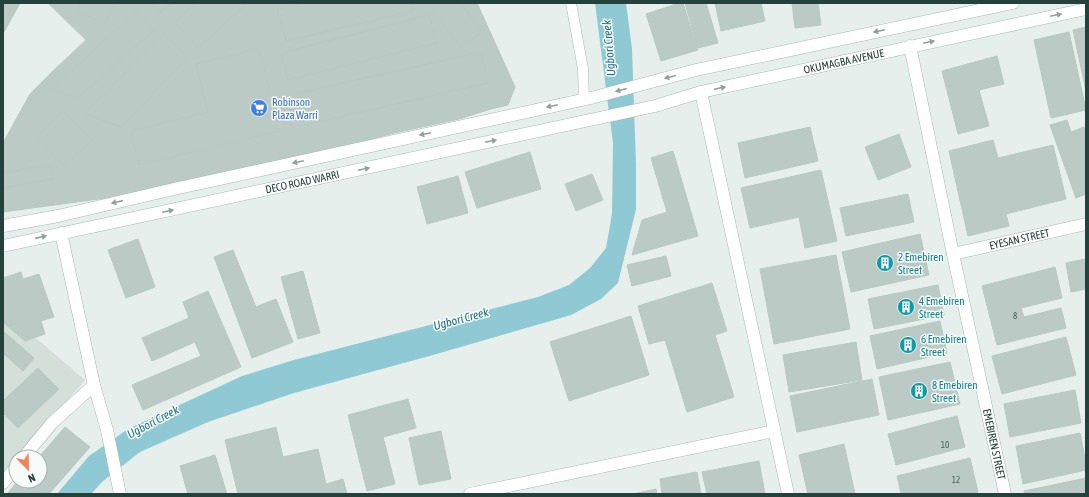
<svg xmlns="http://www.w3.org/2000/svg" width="1089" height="497" font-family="'Asap Condensed',sans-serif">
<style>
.built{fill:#d4dfda}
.water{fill:#8ec9d4}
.building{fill:#bbcac4;stroke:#b8c9c2}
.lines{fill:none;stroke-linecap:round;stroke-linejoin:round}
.service-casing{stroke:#a8b8b2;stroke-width:11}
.minor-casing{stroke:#a8b8b2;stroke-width:13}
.secondary-casing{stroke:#a4bbb3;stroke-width:13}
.service{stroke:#fff;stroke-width:10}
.minor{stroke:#fff;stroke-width:12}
.secondary{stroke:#fff;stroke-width:12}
.oneway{fill:#92a09c}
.labels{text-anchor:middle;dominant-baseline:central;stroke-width:3;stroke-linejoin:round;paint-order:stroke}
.number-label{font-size:9px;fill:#4a645c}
.street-label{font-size:11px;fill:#24423a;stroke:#f7fbf9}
.shop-label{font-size:11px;fill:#366cbe;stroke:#f7fbf9;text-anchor:start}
.culture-label{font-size:11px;fill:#0d838f;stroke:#f7fbf9;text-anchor:start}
.water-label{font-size:12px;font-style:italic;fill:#1c6f80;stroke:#f7fbf9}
</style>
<rect width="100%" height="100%" fill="#e6efeb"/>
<path class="built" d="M3,310L85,380L19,457H16V460L3,475Z"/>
<path class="water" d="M595,3H626L632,49L636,164V209L618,283L601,299L571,315L433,355L294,393L208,422L140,452L103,481L91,494H57L89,456L128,429L242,376L294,360L538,297L569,285L590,268L606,248L612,214L613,143Z"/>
<g class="building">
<path d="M3,3H20L4,32L3,31Z"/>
<path d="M48,3H477L515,87L508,105L491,109L459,119L394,133L353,144L128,195L3,212V143L30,94L54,70L86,40Z"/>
<path d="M81,3H115L105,24L77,11Z"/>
<path d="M151,3H173L158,13Z"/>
<path d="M196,3H247L198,48L175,23Z"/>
<path d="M304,3H411L413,11L286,41L277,9Z"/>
<path d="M428,3H461L482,32L461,48Z"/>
<path d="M679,3H683L698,50L661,61L646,14Z"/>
<path d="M685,3H706L718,43L698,48Z"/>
<path d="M715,3H761L765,21L721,31Z"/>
<path d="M792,3H818L821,25L795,28Z"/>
<path d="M137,11L154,30L78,98L51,89Z"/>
<path d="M429,15L436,43L288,80L281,53Z"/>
<path d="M1086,27V91L1073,30Z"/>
<path d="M1069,32L1086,110L1051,118L1034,40Z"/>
<path d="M163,34L188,58L182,64L121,127L85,114Z"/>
<path d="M259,49L279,131L139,165L131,131L208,112L196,64Z"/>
<path d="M481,52L488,83L301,126L294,94Z"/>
<path d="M997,56L1004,84L979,90L989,126L958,134L942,71Z"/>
<path d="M64,111L92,140L63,166L37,137Z"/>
<path d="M1067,120L1071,132L1084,127L1086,132V194L1076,198L1050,125Z"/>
<path d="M810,127L818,161L745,178L738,143Z"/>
<path d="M899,134L911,167L878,180L865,147Z"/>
<path d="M993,140L998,158L1053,145L1066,199L1006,214L1009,226L968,236L949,151Z"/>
<path d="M673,151L698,236L632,255L642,220L667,212L651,158Z"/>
<path d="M530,152L541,189L477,208L465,172Z"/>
<path d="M50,164L52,179L3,188V173Z"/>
<path d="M821,170L837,241L805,248L799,217L750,228L741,188Z"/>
<path d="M592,174L603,200L576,211L565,184Z"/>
<path d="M458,176L468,213L427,224L417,187Z"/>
<path d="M908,194L914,222L846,236L840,208Z"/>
<path d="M920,234L929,275L851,292L842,252Z"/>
<path d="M138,239L155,287L126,298L108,250Z"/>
<path d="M233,250L256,307L276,299L293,342L252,358L214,257Z"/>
<path d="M836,255L850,329L774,344L760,269Z"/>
<path d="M666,256L671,276L632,286L627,265Z"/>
<path d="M1086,259V289L1071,292L1066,263Z"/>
<path d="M1055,267L1062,298L1021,308L1024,317L1061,308L1066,328L997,345L982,286Z"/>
<path d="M303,271L320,333L298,339L281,277Z"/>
<path d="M21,272L23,279L39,274L54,317L41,321L45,334L25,341L4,323L3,320V278Z"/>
<path d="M712,283L727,331L715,335L734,397L687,412L665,340L649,344L638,306Z"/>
<path d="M938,285L944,315L874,329L868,299Z"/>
<path d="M208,291L241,367L143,410L132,385L201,356L195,342L152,361L142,338L189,318L183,302Z"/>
<path d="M631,316L649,375L569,401L550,342Z"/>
<path d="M940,321L947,353L877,369L870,336Z"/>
<path d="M3,331L34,358L23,371L3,353Z"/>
<path d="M1066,337L1076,375L1002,394L992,356Z"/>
<path d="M856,342L862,380L789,392L783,355Z"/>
<path d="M950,362L960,404L888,420L879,377Z"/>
<path d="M38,368L59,389L18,428L3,413V401Z"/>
<path d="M872,379L879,415L797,432L790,396Z"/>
<path d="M1075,390L1081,423L1010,437L1004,404Z"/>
<path d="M408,399L416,428L383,437L395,484L367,491L348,415Z"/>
<path d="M957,416L965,447L896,465L888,434Z"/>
<path d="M65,427L90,447L49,494H7L18,481H40V457H39Z"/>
<path d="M276,427L283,457L318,449L326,484L343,479L347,494H238L225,440Z"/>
<path d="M441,431L451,479L419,485L409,438Z"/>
<path d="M1080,433L1086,463V470L1023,484L1016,446Z"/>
<path d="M844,444L855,494H808L799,455Z"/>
<path d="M215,455L227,494H188L180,466Z"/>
<path d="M970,458L978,492L972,494H901L897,476Z"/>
<path d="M759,461L765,494H707L702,472Z"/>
<path d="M697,472L701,494H662L660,479Z"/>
<path d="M1086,478V494H1025L1024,491Z"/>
<path d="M656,489L657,494H633Z"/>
</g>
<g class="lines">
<g class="service-casing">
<path id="service" d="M571,3L583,69L584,99"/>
</g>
<g class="minor-casing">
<g id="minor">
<path id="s1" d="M910,46L953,254L1005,494"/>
<path d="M701,92L788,494"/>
<path d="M61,233L94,385L107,430L120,494"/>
<path id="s2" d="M953,254L1086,224"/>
<path d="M24,457L52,423L94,385"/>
<path d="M3,483L16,467"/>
<path d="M470,494L774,431"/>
</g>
</g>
<g class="secondary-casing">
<g id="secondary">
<path d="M3,226L58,216L174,189L591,98L696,70L1013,3"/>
<path id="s3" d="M3,246L655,106L701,92L1086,9"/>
</g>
</g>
<use href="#service" class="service"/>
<use href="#minor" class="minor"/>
<use href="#secondary" class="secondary"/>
</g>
<defs><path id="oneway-solid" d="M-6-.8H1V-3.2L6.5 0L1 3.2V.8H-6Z"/></defs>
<g class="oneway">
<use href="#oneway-solid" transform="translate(1056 15) rotate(-12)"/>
<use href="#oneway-solid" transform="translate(879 31) rotate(168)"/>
<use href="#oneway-solid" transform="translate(929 42) rotate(-12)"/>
<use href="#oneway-solid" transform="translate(670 77) rotate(166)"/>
<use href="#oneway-solid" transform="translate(720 88) rotate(-12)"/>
<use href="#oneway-solid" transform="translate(621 90) rotate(165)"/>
<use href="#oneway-solid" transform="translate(552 106) rotate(168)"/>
<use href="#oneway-solid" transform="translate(425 134) rotate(168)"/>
<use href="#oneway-solid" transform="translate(491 141) rotate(-12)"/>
<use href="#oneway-solid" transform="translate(298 162) rotate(168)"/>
<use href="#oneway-solid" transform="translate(364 169) rotate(-12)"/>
<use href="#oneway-solid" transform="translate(117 202) rotate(167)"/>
<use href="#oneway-solid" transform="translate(168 211) rotate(-12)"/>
<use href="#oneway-solid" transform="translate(41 237) rotate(-13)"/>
</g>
<defs>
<g id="supermarket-disc" transform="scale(0.9)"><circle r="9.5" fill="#3f7fe0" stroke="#f7fbf9"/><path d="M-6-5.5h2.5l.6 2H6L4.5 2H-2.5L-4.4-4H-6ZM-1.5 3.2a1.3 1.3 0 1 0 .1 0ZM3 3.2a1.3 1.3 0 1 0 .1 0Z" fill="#fff"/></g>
<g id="building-disc" transform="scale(0.9)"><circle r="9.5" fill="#0f9aa8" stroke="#f7fbf9"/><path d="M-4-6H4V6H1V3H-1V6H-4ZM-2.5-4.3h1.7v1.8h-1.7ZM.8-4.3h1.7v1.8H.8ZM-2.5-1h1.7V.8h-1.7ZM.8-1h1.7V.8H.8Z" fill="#fff"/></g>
</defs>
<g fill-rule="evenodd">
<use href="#supermarket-disc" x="259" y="108"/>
<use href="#building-disc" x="885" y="263"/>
<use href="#building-disc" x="906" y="307"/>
<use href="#building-disc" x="908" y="345"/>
<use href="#building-disc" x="919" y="391"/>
</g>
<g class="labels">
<g class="number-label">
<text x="1015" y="316">8</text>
<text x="945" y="445">10</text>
<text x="956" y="480">12</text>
</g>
<g class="street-label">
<text stroke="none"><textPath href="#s3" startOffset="861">OKUMAGBA AVENUE</textPath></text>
<text stroke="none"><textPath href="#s3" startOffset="306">DECO ROAD WARRI</textPath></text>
<text stroke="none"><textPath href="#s2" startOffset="68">EYESAN STREET</textPath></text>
<text stroke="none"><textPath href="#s1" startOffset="407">EMEBIREN STREET</textPath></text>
</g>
<g class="shop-label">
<text x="272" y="102">Robinson<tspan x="272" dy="13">Plaza Warri</tspan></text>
</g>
<g class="culture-label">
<text x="898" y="257">2 Emebiren<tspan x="898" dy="13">Street</tspan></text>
<text x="919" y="301">4 Emebiren<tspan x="919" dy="13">Street</tspan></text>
<text x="921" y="339">6 Emebiren<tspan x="921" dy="13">Street</tspan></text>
<text x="932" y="385">8 Emebiren<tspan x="932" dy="13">Street</tspan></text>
</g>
<g class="water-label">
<text transform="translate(609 48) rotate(-95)">Ugbori Creek</text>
<text transform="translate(461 319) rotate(-15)">Ugbori Creek</text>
<text transform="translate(153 422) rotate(-28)">Ugbori Creek</text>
</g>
</g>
<rect width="1089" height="497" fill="none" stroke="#24423a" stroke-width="8"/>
<g transform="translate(28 469) rotate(157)"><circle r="19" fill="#f7fbf9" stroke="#a3b1ad"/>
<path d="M0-3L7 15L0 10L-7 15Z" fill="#f4845f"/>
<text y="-6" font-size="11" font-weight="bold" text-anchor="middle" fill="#24423a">N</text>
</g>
</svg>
